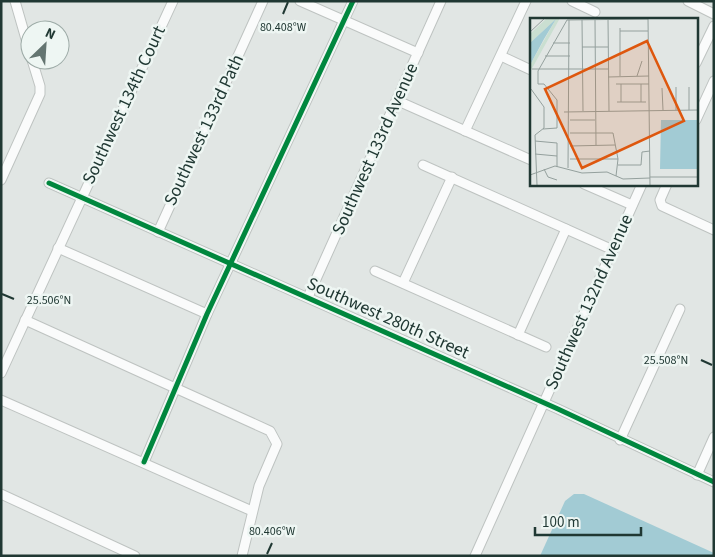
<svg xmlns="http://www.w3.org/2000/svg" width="715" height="557" font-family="'Source Sans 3',sans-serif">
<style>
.water{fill:#a2cbd4}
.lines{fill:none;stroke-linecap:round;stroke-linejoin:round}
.minor-casing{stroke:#bec3c1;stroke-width:11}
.minor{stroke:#fafbfb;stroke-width:9}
.cycleway-casing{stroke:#eef6f3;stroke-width:8}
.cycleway{stroke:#00873e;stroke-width:5}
.ticks{fill:none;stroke:#203833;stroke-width:2}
.labels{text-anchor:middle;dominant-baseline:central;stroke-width:5;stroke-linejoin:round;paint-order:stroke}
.street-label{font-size:18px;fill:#203833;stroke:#eef6f3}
.inset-road{fill:none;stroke:#94a09d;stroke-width:1}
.view{fill:#de570e;fill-opacity:0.15;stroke:#de570e;stroke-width:2.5}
.inset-edge{fill:none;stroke:#203833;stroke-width:2.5}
.ticks-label{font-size:12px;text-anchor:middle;fill:#203833;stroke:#eef6f3;stroke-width:5;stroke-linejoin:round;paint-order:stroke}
</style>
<rect width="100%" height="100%" fill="#e1e6e4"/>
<path class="water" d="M574,494H584L714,553V556H540L565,501Z"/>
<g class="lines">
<g class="minor-casing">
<g id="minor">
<path d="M15,1L30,53"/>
<path d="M300,1L418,53"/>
<path d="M572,1L595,12"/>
<path d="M688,1L714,14"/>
<path d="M501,56L531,70"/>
<path d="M696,63L714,26"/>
<path d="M398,101L531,160"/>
<path d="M696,120L714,81"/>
<path d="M465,131L526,1"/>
<path d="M423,165L613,250"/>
<path d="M1,180L40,94V86L32,60"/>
<path d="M49,183L558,409L714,482"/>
<path d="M584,184L632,205"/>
<path d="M667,184L660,200L662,206L714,230"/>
<path d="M158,232L263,1"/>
<path d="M58,248L207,314"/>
<path d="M375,271L546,347"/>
<path d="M403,283L452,177"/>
<path d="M308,297L441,1"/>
<path d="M25,320L270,431L277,444L259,486L242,556"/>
<path d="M518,335L566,229"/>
<path d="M1,373L173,1"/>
<path d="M1,400L252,511"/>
<path d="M620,440L680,309"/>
<path d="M144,462L207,314L353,1"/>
<path d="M697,475L714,437"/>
<path d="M1,494L135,556"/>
<path d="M475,556L642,184"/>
</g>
</g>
<use href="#minor" class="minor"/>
<g class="cycleway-casing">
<g id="cycleway">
<path d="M49,183L558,409L714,482"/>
<path d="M144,462L207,314L353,1"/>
</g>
</g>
<use href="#cycleway" class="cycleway"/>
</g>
<path class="ticks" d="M283,14L288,2M2,294L14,299M701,360L712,365M267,554L272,543"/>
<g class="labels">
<g class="street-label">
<text transform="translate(124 105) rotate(-65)">Southwest 134th Court</text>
<text transform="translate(204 130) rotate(-65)">Southwest 133rd Path</text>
<text transform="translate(375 149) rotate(-66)">Southwest 133rd Avenue</text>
<text transform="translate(589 302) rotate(-66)">Southwest 132nd Avenue</text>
<text transform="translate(388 318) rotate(24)">Southwest 280th Street</text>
</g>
</g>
<g transform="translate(530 18)">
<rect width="168" height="168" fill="#e1e6e4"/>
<path d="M17,0H30L0,54V47L26,1L0,25V16Z" fill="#cadfd1"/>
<path d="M26,1L14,21L0,47V25ZM131,102H167V151H130Z" fill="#a2cbd4"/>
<path class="inset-road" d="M118,0L120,167M78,1L79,93M37,2L118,1M52,2L53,93M65,2L66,127M90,13H118M0,14L15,0M23,25H40M52,29H78M15,38H40M2,51H78M90,58V10M107,58L112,43M78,59L119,58M8,66V53L37,2M8,66H14L27,82V110L13,111M86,66H119M91,66V84M111,66V84M146,69V92M159,69V92M132,70L133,92M1,71L14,89V110L5,117M87,84H116M34,94L168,92M40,102H65M40,115H83L88,141L86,158M5,117L7,167M5,123L27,125V149M40,128L85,127M5,136L27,138M40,141H88M88,147H111L112,134L120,133M38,150L39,2M14,151L18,159L27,162M0,157L25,148L52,155L77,154L93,161L120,160M120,159H168"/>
<path class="view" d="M117,23L154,103L52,150L15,71Z"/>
<rect width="168" height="168" class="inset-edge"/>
</g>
<g class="ticks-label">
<text x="283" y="31">80.408°W</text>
<text x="49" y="304">25.506°N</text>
<text x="666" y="364">25.508°N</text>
<text x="272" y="535">80.406°W</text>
</g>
<rect width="715" height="557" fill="none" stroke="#203833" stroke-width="5"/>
<g transform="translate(45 45) rotate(25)"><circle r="24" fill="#eef6f3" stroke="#9caaa6"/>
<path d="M0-4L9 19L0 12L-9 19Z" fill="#647571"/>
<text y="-8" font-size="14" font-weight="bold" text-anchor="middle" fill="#203833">N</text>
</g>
<path d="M535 527v8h106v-8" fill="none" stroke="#203833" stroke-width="2.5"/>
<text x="542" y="527" font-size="15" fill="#203833" stroke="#eef6f3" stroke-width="4" paint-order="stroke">100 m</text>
</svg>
